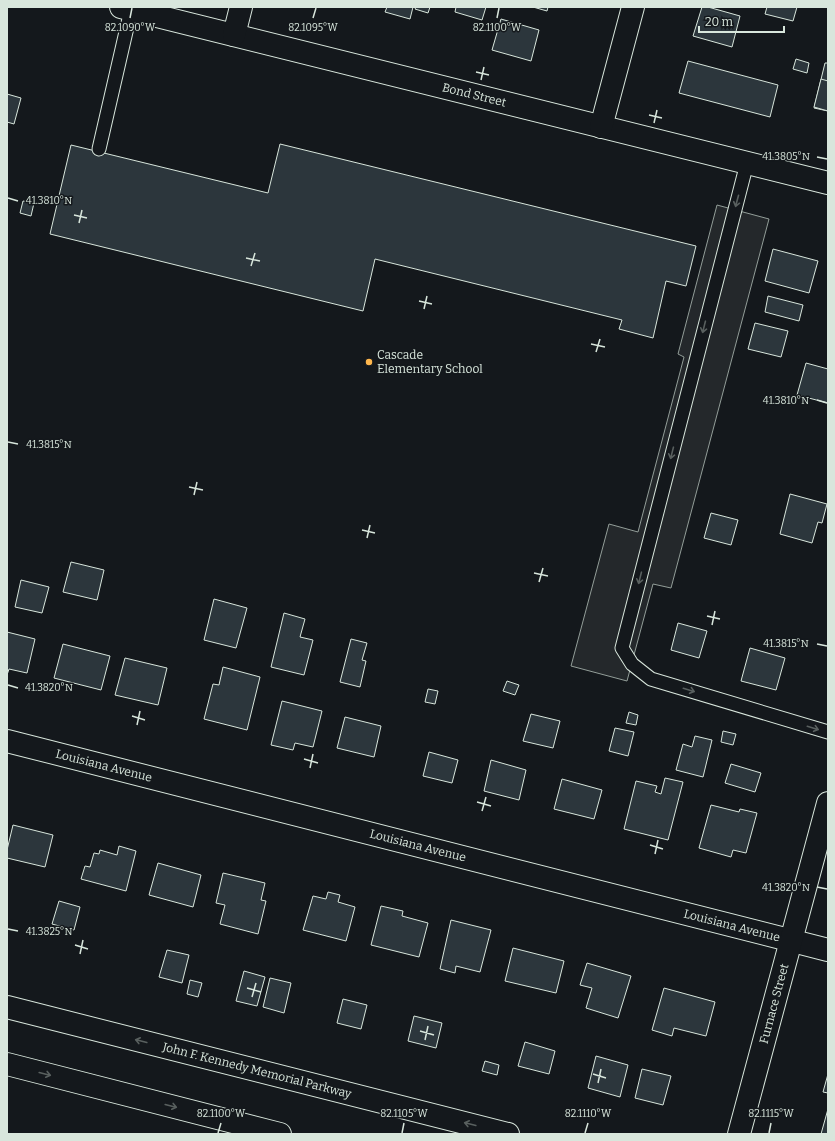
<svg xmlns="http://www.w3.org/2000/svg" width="835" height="1141" font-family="Bitter,serif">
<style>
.parking{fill:#24282b;stroke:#939e99}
.building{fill:#2c363c;stroke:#d8e6dc}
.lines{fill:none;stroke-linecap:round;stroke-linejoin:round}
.lane-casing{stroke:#d8e6dc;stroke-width:15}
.street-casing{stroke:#d8e6dc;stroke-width:24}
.highway-casing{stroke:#d8e6dc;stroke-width:24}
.lane{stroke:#14181c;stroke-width:13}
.street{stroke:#14181c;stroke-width:22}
.highway{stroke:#14181c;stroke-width:22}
.oneway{stroke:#59605f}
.ticks{fill:none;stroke:#d8e6dc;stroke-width:1.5}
.poi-dot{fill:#ffb74d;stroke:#14181c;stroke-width:1.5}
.labels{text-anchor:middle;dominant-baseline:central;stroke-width:3;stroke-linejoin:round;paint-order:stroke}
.street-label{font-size:12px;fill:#d8e6dc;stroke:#14181c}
.poi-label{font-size:12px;fill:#d8e6dc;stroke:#14181c;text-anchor:start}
.ticks-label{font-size:10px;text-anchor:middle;fill:#d8e6dc;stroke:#14181c;stroke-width:3;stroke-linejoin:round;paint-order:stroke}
</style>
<rect width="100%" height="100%" fill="#14181c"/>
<path class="parking" d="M717,205L769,219L671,588L653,584L627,681L571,666L609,524L638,532L684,357L678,354Z"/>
<g class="building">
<path d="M387,7H413L410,19L385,12Z"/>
<path d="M416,7H430L428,13L415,9Z"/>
<path d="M456,7H486L482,20L455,12Z"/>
<path d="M533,7H548L547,11Z"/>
<path d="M702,7H708L740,16L732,47L693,36Z"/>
<path d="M767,7H797L793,21L765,14Z"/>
<path d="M501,19L539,30L531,61L492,50Z"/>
<path d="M796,59L809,63L807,73L793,69Z"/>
<path d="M688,61L778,85L770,117L679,93Z"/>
<path d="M825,63H828V111L814,108Z"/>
<path d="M821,79L828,81V111L814,107Z"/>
<path d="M7,94L21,98L14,124L7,122Z"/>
<path d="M280,144L696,246L686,286L666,281L653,338L619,329L622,320L375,259L363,311L50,234L71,145L268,193Z"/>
<path d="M23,201L34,203L31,216L20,213Z"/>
<path d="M773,249L818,261L809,293L765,281Z"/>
<path d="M768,296L803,305L799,321L765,312Z"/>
<path d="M755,323L788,331L781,357L748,349Z"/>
<path d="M806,363L828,369V403L797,395Z"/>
<path d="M790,494L827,504L822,523L818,522L812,543L780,534Z"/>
<path d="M711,513L738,520L731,545L704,538Z"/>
<path d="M71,562L104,570L97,600L63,592Z"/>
<path d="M21,580L49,587L42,613L15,607Z"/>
<path d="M214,599L247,608L236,648L204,640Z"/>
<path d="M284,613L305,619L300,637L313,640L304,675L271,667Z"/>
<path d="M678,623L707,631L699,658L671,650Z"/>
<path d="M7,632L35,639L27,673L9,669L7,675Z"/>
<path d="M351,639L367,643L362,660L366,661L360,687L340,682Z"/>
<path d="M63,644L110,656L101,690L54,678Z"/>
<path d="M750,648L785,658L776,690L741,681Z"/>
<path d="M125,658L167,668L158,705L115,695Z"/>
<path d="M223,667L260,677L247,730L204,719L213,684L219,685Z"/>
<path d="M507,681L519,685L515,695L503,691Z"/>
<path d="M428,689L438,691L435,704L425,702Z"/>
<path d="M282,701L322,711L313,747L295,743L293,750L271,745Z"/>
<path d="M629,712L638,715L636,725L626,723Z"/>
<path d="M531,714L560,721L553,748L523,741Z"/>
<path d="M345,717L381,726L374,757L337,748Z"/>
<path d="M615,728L634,732L628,756L609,751Z"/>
<path d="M723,731L736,734L733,745L721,742Z"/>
<path d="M695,736L712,740L703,777L676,770L683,744L692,747Z"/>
<path d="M429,752L458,760L452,783L423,776Z"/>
<path d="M491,760L526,770L519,800L484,791Z"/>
<path d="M731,764L761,773L755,792L725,783Z"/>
<path d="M665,778L683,782L668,840L624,829L636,781L657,786L655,792L661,794Z"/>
<path d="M562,779L602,790L594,819L554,809Z"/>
<path d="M711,805L739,812L740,809L757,813L746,853L733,850L731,857L699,848Z"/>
<path d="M13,825L53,835L45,867L7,858V850Z"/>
<path d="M119,846L136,851L126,891L81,879L85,866L90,867L94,853L99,854L100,850L117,855Z"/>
<path d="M158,863L201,875L193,907L149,895Z"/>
<path d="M223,873L265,883L261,900L266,901L258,934L220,924L225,905L216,903Z"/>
<path d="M328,892L340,895L338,902L355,907L346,941L303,930L313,896L326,899Z"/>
<path d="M59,901L80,907L74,930L52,924Z"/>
<path d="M381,906L403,911L402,916L428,923L419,957L371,945Z"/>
<path d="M451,920L491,930L480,972L456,966L455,973L440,969Z"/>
<path d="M513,948L564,961L556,993L505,981Z"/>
<path d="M167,950L189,955L182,983L159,977Z"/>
<path d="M587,963L631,976L618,1018L586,1008L592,988L580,985Z"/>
<path d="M244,971L265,977L257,1006L236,1001Z"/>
<path d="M270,978L291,983L284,1013L263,1007Z"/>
<path d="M190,980L202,983L198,997L187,994Z"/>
<path d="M664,988L715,1002L706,1036L674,1028L672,1036L652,1030Z"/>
<path d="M343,999L367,1005L361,1029L337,1023Z"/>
<path d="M414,1016L442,1023L436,1048L408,1041Z"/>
<path d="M525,1042L555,1051L549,1074L518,1066Z"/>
<path d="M596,1056L628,1065L620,1097L588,1088Z"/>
<path d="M485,1061L499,1065L497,1075L482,1071Z"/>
<path d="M642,1069L671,1076L663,1105L635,1098Z"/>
<path d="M828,1074V1093L823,1092Z"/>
<path d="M828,1109V1134H821Z"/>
</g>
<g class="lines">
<g class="lane-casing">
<g id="lane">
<path d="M99,149L131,10"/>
<path d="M747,163L622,648L632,664L651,679L828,732"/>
</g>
</g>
<g class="street-casing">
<g id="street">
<path id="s1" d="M121,7L828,183"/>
<path d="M234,35L241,7"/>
<path d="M601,127L633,7"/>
<path id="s2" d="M7,741L828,950"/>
<path id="s3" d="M739,1134L828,803"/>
</g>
</g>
<g class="highway-casing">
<g id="highway">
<path id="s4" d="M7,1007L508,1134"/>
<path d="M7,1064L280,1134"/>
</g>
</g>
<use href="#lane" class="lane"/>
<use href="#street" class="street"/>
<use href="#highway" class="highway"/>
</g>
<defs><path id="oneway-shaft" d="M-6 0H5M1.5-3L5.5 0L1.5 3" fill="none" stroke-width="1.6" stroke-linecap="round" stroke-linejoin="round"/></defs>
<g class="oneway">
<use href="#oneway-shaft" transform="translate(737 201) rotate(105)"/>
<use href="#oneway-shaft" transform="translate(704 327) rotate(104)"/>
<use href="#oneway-shaft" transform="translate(672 453) rotate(104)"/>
<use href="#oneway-shaft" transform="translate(640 578) rotate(104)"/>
<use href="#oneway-shaft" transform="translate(689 690) rotate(17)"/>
<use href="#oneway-shaft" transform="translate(813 728) rotate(17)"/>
<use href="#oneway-shaft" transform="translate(141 1041) rotate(-166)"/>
<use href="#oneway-shaft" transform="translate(45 1074) rotate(14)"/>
<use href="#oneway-shaft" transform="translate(171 1106) rotate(14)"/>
<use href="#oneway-shaft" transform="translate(470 1124) rotate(-166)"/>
</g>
<path class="ticks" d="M130,18L132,8M313,18L316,8M497,18L499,8M476,72L489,75M481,80L484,67M649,115L662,118M654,123L657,110M817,157L827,159M8,198L18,201M74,215L87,218M79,223L82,210M246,258L260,261M251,266L255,253M419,301L432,304M424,309L427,296M591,344L605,347M596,352L600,339M817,400L827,403M8,442L18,444M189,487L203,490M194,495L197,482M362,530L375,533M367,538L370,525M534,573L548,576M539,582L543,568M707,616L720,619M712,625L715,611M817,644L827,646M8,685L18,688M132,716L145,720M137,725L140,711M304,759L318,763M310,768L313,754M477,802L491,806M482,811L486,797M650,845L663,849M655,854L658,840M817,887L827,889M8,929L18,931M75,945L88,949M80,954L83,940M247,988L261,992M252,997L256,983M420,1031L434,1035M425,1040L428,1026M593,1074L606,1078M598,1083L601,1069M218,1133L221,1123M402,1133L404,1123M585,1133L588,1123M769,1133L771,1123"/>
<circle class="poi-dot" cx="369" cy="362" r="4"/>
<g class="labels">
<g class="street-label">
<text stroke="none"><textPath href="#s1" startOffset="364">Bond Street</textPath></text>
<text stroke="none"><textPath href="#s2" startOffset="100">Louisiana Avenue</textPath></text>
<text stroke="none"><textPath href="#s2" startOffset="424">Louisiana Avenue</textPath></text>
<text stroke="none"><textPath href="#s2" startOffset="748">Louisiana Avenue</textPath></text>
<text stroke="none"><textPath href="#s3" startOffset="135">Furnace Street</textPath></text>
<text stroke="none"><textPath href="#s4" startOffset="258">John F. Kennedy Memorial Parkway</textPath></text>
</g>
<g class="poi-label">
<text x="377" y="355">Cascade<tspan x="377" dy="14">Elementary School</tspan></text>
</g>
</g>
<g class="ticks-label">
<text x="130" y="31">82.1090°W</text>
<text x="313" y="31">82.1095°W</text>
<text x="497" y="31">82.1100°W</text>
<text x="786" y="160">41.3805°N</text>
<text x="49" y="204">41.3810°N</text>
<text x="786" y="404">41.3810°N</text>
<text x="49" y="448">41.3815°N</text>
<text x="786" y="647">41.3815°N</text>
<text x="49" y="691">41.3820°N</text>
<text x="786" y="891">41.3820°N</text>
<text x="49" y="935">41.3825°N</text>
<text x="221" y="1117">82.1100°W</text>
<text x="404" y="1117">82.1105°W</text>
<text x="588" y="1117">82.1110°W</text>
<text x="771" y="1117">82.1115°W</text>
</g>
<rect width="835" height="1141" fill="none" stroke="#d8e6dc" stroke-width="16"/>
<path d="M699 26v6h85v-6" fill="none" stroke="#d8e6dc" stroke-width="2"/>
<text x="705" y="26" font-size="12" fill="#d8e6dc" stroke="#14181c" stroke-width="3" paint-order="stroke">20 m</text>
</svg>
